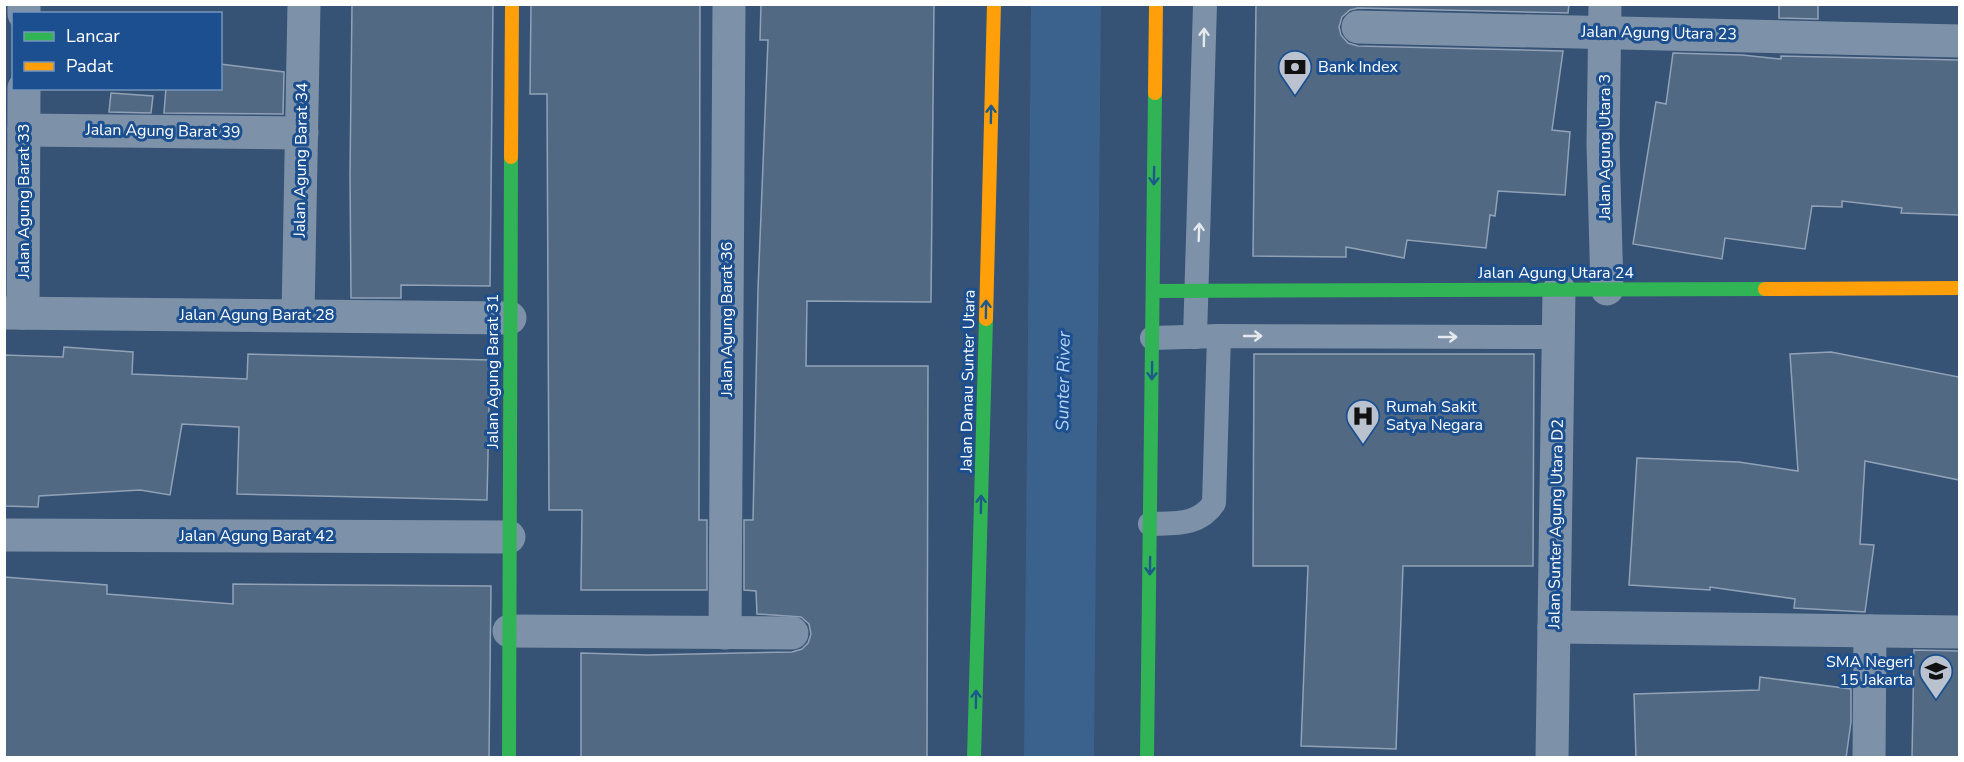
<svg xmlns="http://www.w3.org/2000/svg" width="1964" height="762" font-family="'Nunito Sans',sans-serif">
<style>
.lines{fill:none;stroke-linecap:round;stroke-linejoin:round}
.river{stroke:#3b618d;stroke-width:70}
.building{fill:#526984;stroke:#92a2b6;stroke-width:1.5}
.lane{stroke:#7d92a8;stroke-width:24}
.street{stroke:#7d92a8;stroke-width:33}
.fast{stroke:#30b455;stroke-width:14}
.slow{stroke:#ff9f0a;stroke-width:14}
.oneway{stroke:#e5e9ee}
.oneway2{stroke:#1d5989}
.labels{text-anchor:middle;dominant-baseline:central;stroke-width:6;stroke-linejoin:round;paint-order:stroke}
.street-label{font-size:16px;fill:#fff;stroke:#1b4f8f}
.poi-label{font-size:16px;fill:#fff;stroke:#1b4f8f;text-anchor:start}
.water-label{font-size:18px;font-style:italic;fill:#b5d3f5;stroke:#1b4f8f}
</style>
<rect width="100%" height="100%" fill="#365274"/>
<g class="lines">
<path class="river" d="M1059,758L1066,4"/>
</g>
<g class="building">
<path d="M352,4H493L490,286L401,285V298H351L350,175Z"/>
<path d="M531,4H700L699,520H707V590H581L582,510H549L547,94H530Z"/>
<path d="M761,4H934L931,302L807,301L806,366H928L927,758H581V653L647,655L792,652L802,649L808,643L811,634L809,624L801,617L757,614L756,591L744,590V520H753L758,289L768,40H760Z"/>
<path d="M1256,4H1569L1568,13L1358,8L1350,10L1342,17L1339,27L1341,35L1348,43L1358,46L1563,51L1552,130L1570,132L1565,195L1498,191L1495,216L1490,215L1486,248L1407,240L1404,258L1346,247V257L1253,256Z"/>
<path d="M1779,4H1818V19L1779,18Z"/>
<path d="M1673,53L1742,55L1781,59V56L1959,60V215L1901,213L1902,208L1842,201V207L1812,206L1805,249L1725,238L1722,259L1633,244L1656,102L1666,104Z"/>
<path d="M220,64L284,72L283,114L164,113L166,88H220Z"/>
<path d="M111,93L153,96L151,113L109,112Z"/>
<path d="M64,347L133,352L132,374L247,379L248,354L490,360L487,500L237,494L239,427L182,424L170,495L140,490L39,496L38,507L4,506V355L63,357Z"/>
<path d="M1831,352L1959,377V480L1865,461L1860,544L1874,545L1865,612L1794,608L1795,599L1710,587V590L1629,585L1637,458L1739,462L1798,471L1790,354Z"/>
<path d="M1254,354H1534L1533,566H1403L1396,749L1301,746L1308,566H1253Z"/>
<path d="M4,577L107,585V594L233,604V584L491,586L489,758H4Z"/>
<path d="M1914,650L1959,651V758H1912Z"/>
<path d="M1760,677L1851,689V722L1846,758H1636L1634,694L1759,690Z"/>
</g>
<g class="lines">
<g class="lane">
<path d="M1195,337L1205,4"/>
<path d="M1152,338L1219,336L1560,337"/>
<path d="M1150,524C1175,523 1199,526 1214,503L1219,336"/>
</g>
<g class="street">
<path d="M1605,4L1603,144L1607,289"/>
<path d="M24,14V4"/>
<path d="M1358,27L1960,41"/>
<path d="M24,130L302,133"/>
<path d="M4,313L510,318"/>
<path d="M23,313L24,88"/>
<path d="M298,315L304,4"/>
<path d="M4,535L509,537"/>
<path d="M1554,627L1960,632"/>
<path d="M509,631L792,633"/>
<path d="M725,633L729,4"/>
<path d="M1552,758L1559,290"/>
<path d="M1869,758L1870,631"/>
</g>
<g class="fast">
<path d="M1153,291L1765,289"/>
<path d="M509,758L511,157"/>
<path d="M974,758L986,319"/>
<path d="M1147,758L1155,93"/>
</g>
<g class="slow">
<path d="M1155,93L1156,4"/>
<path d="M511,157L512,4"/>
<path d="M1765,289L1960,288"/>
<path d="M986,319L994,4"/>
</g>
</g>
<defs><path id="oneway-shaft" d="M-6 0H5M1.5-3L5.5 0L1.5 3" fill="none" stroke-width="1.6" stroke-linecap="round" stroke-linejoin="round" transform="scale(1.5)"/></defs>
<g class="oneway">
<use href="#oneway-shaft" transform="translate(1204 37) rotate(-89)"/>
<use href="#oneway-shaft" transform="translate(1199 232) rotate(-88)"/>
<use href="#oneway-shaft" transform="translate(1253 336)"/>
<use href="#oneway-shaft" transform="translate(1448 337)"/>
</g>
<g class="oneway2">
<use href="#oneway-shaft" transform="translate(991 114) rotate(-89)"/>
<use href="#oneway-shaft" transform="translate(1154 176) rotate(91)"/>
<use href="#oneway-shaft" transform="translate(986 309) rotate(-89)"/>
<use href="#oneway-shaft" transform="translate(1152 371) rotate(91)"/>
<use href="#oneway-shaft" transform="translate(981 504) rotate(-89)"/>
<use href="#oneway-shaft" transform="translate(1150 566) rotate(91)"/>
<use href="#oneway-shaft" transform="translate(976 699) rotate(-89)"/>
</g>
<defs>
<g id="bank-pin" transform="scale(1.725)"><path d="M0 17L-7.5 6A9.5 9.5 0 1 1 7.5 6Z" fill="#b9c2ce" stroke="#1b4f8f"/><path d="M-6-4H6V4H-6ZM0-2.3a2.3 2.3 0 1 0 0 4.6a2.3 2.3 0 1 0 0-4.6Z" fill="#111"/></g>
<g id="hospital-pin" transform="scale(1.725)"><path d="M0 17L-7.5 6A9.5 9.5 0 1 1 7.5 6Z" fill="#b9c2ce" stroke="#1b4f8f"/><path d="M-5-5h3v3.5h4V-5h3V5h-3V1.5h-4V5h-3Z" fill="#111"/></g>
<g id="school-pin" transform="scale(1.725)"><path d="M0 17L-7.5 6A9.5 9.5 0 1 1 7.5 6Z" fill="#b9c2ce" stroke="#1b4f8f"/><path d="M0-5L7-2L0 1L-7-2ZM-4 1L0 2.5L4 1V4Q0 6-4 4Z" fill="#111"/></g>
</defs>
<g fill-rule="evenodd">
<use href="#bank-pin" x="1295" y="67"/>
<use href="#hospital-pin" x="1363" y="416"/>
<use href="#school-pin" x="1936" y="671"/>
</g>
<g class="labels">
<g class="street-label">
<text transform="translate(1659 33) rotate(1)">Jalan Agung Utara 23</text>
<text transform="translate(163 131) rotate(1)">Jalan Agung Barat 39</text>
<text transform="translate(1605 147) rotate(-90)">Jalan Agung Utara 3</text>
<text transform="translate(301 160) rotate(-89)">Jalan Agung Barat 34</text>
<text transform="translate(24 201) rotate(-90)">Jalan Agung Barat 33</text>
<text x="1556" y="273">Jalan Agung Utara 24</text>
<text x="257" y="315">Jalan Agung Barat 28</text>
<text transform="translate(727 319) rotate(-90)">Jalan Agung Barat 36</text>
<text transform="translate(493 371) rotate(-90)">Jalan Agung Barat 31</text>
<text transform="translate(968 381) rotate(-89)">Jalan Danau Sunter Utara</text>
<text transform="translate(1556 524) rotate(-89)">Jalan Sunter Agung Utara D2</text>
<text x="257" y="536">Jalan Agung Barat 42</text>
</g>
<g class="poi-label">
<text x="1318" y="67">Bank Index</text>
<text x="1386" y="407">Rumah Sakit<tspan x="1386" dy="18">Satya Negara</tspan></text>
<text x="1913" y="662" text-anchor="end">SMA Negeri<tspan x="1913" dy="18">15 Jakarta</tspan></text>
</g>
<g class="water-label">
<text transform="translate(1063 381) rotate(-89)">Sunter River</text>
</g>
</g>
<rect width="1964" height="762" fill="none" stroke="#ffffff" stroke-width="12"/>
<rect x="12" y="12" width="210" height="78" fill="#1b4f8f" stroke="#7695bc" stroke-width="1.5"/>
<rect x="24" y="32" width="30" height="9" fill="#30b455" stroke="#7695bc" stroke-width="1.5"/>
<text x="66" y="42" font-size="18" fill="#ffffff">Lancar</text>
<rect x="24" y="62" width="30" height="9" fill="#ff9f0a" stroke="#7695bc" stroke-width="1.5"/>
<text x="66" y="72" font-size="18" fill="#ffffff">Padat</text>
</svg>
